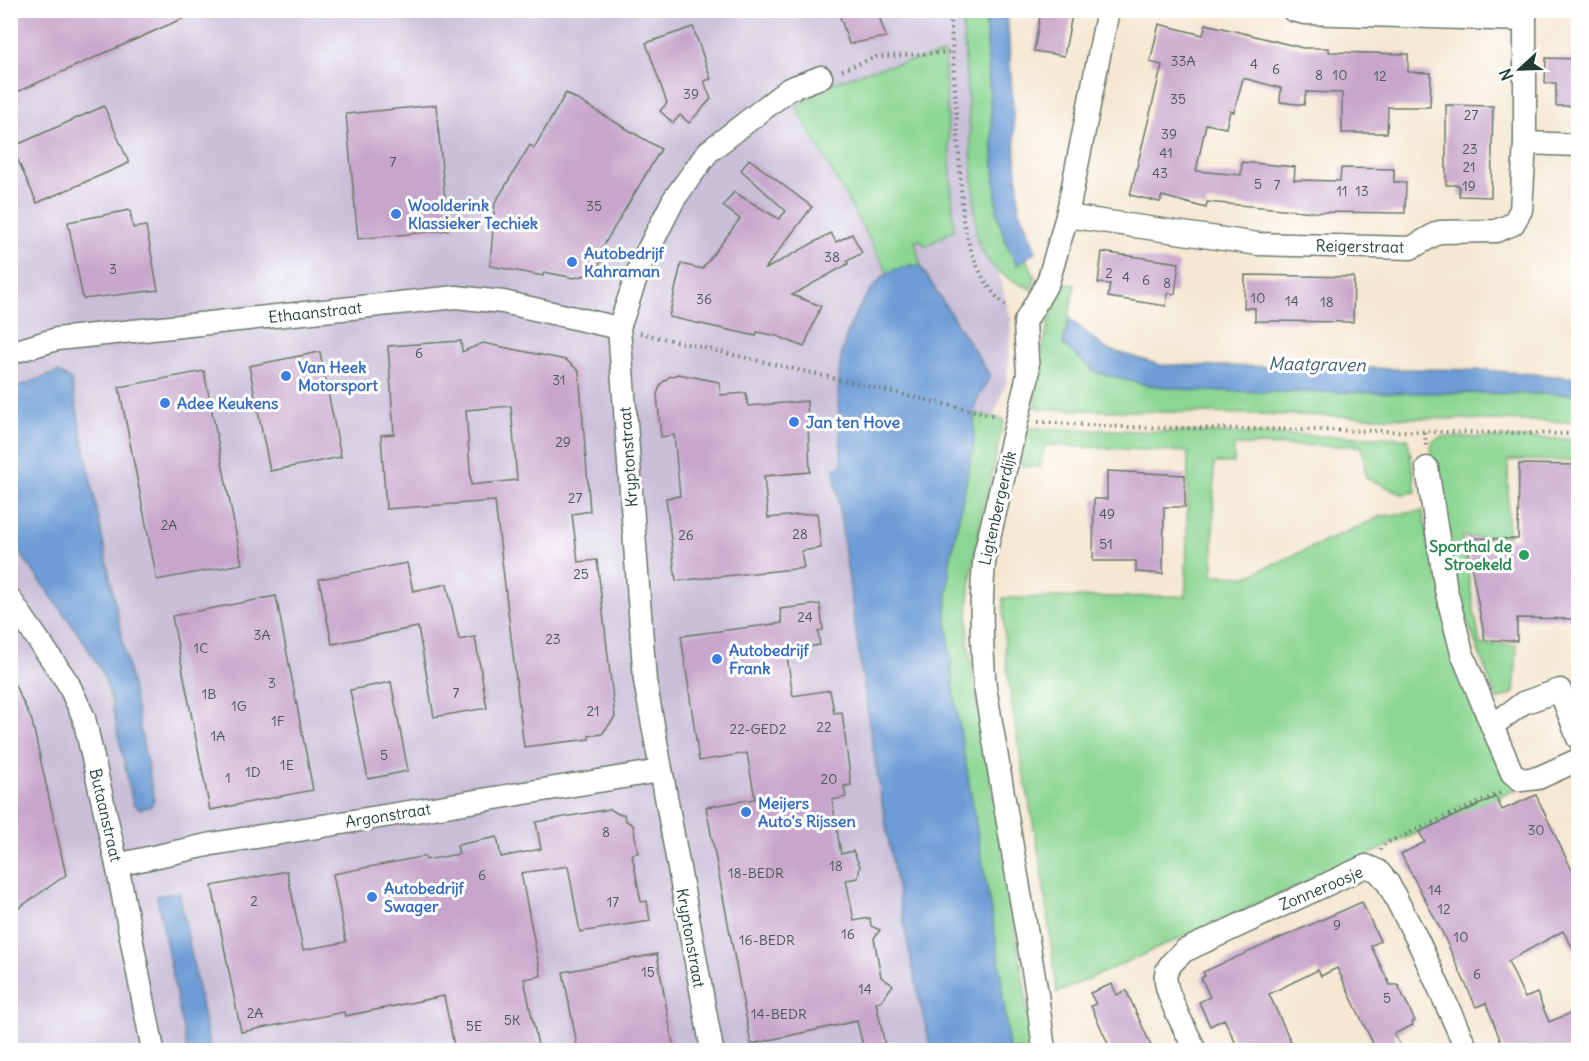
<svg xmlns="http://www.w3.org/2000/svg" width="1589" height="1061" font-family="Delius,sans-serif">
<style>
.industrial{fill:#c9bfd8}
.green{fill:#8bd692;stroke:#558a63;stroke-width:1.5}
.water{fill:#6d9cd6;stroke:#466c85;stroke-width:1.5}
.building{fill:#c8a6cb;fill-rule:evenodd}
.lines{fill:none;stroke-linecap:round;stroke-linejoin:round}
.street-casing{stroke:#6a786b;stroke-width:25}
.path{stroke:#6a786b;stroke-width:4;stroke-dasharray:1.5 4.5;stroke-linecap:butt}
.street{stroke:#fff;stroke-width:22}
.shop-dot{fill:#3f7fe0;stroke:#fff;stroke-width:2}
.leisure-dot{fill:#2e9e5b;stroke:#fff;stroke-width:2}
.labels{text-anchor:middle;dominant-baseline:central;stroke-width:6;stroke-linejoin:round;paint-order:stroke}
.number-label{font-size:14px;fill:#49575a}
.shop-label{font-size:16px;font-weight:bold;fill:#366cbe;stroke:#fff;text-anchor:start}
.street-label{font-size:16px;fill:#1f3d34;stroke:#fff}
.leisure-label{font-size:16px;font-weight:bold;fill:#27864d;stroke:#fff;text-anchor:end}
.water-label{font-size:18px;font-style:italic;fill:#3a5e6d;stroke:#fff}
</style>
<rect width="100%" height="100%" fill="#fff"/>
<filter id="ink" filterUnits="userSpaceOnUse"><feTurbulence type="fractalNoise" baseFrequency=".0167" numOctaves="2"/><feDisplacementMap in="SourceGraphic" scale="12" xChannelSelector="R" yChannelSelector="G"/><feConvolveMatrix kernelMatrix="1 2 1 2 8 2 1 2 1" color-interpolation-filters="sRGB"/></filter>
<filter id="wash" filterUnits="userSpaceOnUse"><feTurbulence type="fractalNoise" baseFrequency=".008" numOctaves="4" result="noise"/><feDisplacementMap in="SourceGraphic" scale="24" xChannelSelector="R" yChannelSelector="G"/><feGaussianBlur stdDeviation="1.35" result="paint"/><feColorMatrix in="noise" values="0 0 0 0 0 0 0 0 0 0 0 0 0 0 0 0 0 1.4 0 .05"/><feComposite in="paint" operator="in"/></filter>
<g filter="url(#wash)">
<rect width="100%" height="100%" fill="#f5e7d1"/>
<path class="industrial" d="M10,11H987L995,261L1011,319L1007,382L953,515L942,632L1000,1050H11Z"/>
<g class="green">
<path d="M962,11H985L995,185L1018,264L1026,258L1035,277L1032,289C1004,279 987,267 977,239Z"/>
<path d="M944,54L954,230L926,246L920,240L915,242L921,267L911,265L888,273L796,106L830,87L829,84L874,69Z"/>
<path d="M1058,282L1075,285L1063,344L1095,372L1143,384L1197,391L1578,394V422L1043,409L1035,406L1036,379Z"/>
<path d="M974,413L1004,419C989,493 965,567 968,643L1025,990L1032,1050H1009C999,963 985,877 970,790C960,731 947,671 946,610C945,543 974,480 974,413Z"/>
<path d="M1028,428L1408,438L1416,492L1403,494L1366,478L1362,446L1234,445V463H1214L1213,575L1247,576L1382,516L1423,511L1429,548L1523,786L1057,993C1050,942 1046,889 1036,838C1021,756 1003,682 1003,598L1186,596L1188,452L1045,445L1040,467L1024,466L1015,458L1021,434Z"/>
<path d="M1441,437L1578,439V461L1508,460V537H1462L1480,644L1517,645L1514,693L1497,700L1451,578L1431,447L1433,441Z"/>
</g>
<g class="water">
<path d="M985,11H1007L1019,208L1036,251L1017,265L1005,241L997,212Z"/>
<path d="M911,265L921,267L990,376L976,402L974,413V444L950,561L946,610L954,695L999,958L1009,1050H931C886,858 859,662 834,467L842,466C839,407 829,352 864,300C871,291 879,278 889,272C896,269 904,267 911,265Z"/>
<path d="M1070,319L1106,349L1161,365L1486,370L1578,378V394L1197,391L1143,384L1095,372L1063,344Z"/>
<path d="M58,372L71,380L154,799L151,806L140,809L133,804L109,691L101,670L83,640L11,540V389Z"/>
<path d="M179,892L210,1050H187L157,896Z"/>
</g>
<g id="blocks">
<g class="building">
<path d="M10,10H202L10,95Z"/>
<path d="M838,10H877L886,37L849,44Z"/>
<path d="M1041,10H1073L1064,56L1034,51Z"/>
<path d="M1159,24L1203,35L1206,24L1303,48H1329V52L1408,54V72L1431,73L1430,107H1388L1387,133H1342V93L1306,92L1304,105L1280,102L1281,88L1243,78L1234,112L1230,111L1226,128L1206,124L1196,171L1241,175L1242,162L1295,167L1294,180L1340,181L1341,168L1394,169V182H1406L1405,213L1314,212L1207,202L1206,208L1162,196L1160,202L1130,195L1162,65L1150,62Z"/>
<path d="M693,27L711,79L704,81L711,99L689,123L680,115L673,123L660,111L667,103L646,43Z"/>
<path d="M1546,58L1578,59V106H1556V83H1545Z"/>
<path d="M566,93L661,149L596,258L603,260L590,274L574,278L544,272L543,276L490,266L495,203L530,145L534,148Z"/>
<path d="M436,105L448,230L358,239L346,114Z"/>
<path d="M1446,105L1493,106L1491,197L1459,196V185H1446Z"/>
<path d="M104,106L129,163L37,203L12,147Z"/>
<path d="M749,159L812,207L764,270L831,233L836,242L852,234L862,253L847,261L848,264L792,295L821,306L804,347L777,336L757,332L756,336L669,317L681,264L702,269L740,219L723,206L734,192L779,219L786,211L741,170Z"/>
<path d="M130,210L133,228L146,226L158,290L83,299L68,222Z"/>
<path d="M1102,252L1179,263L1175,294L1168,293L1166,306L1108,297L1110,284L1098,283Z"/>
<path d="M1245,275L1354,277L1353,322L1255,321V308H1244Z"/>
<path d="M461,341L462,352L483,343L566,360L579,371L590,511L572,514L578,562L597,560L615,717L602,734L589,736V739L524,747L495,501L386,509L381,435L394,434L388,346ZM511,406L517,480L471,485L466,410Z"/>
<path d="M320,352L341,457L270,471L249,366Z"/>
<path d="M204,371L242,564L157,580L119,387Z"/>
<path d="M678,374L719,382L721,395L746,393L748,406L807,401L810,472L764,476L768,518L817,513L821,548L801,551L804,568L676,581L666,498L680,496L674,435L661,437L657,394L661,384L669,377Z"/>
<path d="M1519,464L1578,465V619L1517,618V641L1485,640L1466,538L1518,539Z"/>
<path d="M1107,471L1185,475V507H1164L1163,574L1136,572V561H1093L1094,499H1107Z"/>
<path d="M407,563L413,591L447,584L459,640L475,637L487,708L434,717L418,627L332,644L319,579Z"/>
<path d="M276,596L313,790L210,810L172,616Z"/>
<path d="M820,604L823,630L818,631L820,645L786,650L793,696L830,690L834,713L842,712L851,785L844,786L846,797L832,800L841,854L853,851L860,866L858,878L846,880L854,921L870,918L871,926L880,930L874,938L881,977L893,985L881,1001L876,1002L886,1050H864L857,1021L751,1044L706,807L755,799L747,753L699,761L688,683L681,636L782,623L780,609Z"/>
<path d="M10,675L32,721L66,875L10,914Z"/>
<path d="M391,682L408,771L368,779L350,690Z"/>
<path d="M1536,795L1578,883V957L1563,931L1508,961L1525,998L1537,993L1549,1022L1578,1010V1050H1504L1486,1003L1476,1007L1442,932L1401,854L1425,842L1419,832L1465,811L1496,797L1502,810Z"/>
<path d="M610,809L618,814H624L625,820L633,825L638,853L632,854L641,902L647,901L650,921L580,932L568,866L521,873L541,976L524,979L539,1050H455L444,996L345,1016L344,1012L241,1032L212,886L287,871L303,950L346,942L333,874L425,856L426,860L459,854L457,845L497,837L501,857L541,849L536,822Z"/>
<path d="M1362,902L1380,941L1371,946L1390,985H1398L1415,1021L1412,1022L1413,1025L1394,1034L1400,1045L1388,1050H1376L1337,968L1321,976L1318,970L1269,994L1291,1042L1283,1046L1285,1050H1239L1224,1019L1210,1026L1199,1002L1210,997L1201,978L1205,976L1203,972Z"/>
<path d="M657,954L674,1050H578L563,972Z"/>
<path d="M1112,984L1117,995L1126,990L1153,1050H1111L1091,1006L1096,1004L1090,993Z"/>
</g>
</g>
</g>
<g filter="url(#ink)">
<use href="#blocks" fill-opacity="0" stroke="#6a786b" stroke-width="1.5"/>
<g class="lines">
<g class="street-casing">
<g id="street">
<path d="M1293,10L1305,13L1524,20"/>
<path d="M1525,10V143"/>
<path d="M1067,216L1258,244L1411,248L1439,232L1496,231L1513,224L1521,210L1525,143L1578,145"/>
<path d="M10,353L57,339L456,297L503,302L619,328"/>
<path d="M1427,468L1446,590L1462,653L1492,726"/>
<path d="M10,599L68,683L84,718L117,865L153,1050"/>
<path d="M1578,738L1560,690L1523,703L1492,726L1512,773L1521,780L1538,778L1578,760"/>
<path d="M117,865L212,844L660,771"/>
<path d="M712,1050L645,681L619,328L640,266L674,199L708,152L789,89L821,77"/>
<path d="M1044,1050L1037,994L985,687C981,642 980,598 985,554L1028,375L1025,322L1048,282L1067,216L1108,10"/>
<path d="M1195,1050C1188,1034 1162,989 1166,974C1168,964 1177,958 1184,951L1366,866L1378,871L1388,883L1418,941L1467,1050"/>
</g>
</g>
<g class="path">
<path d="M950,10L963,219C970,253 981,285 1008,308"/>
<path d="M842,70L876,57L953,52"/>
<path d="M640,333L995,416"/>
<path d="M1038,422L1121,427L1578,434"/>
<path d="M1425,432L1426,446"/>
<path d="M1380,850L1386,843L1500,793"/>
</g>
<use href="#street" class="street"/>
</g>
</g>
<g class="shop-dot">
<circle cx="396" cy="214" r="6"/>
<circle cx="572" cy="262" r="6"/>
<circle cx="286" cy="376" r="6"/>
<circle cx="165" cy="403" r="6"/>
<circle cx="794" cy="422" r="6"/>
<circle cx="717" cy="659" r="6"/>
<circle cx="746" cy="812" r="6"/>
<circle cx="372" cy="897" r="6"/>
</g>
<circle class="leisure-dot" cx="1524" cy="555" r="6"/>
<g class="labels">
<g class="number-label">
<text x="1183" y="61">33A</text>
<text x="1254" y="64">4</text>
<text x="1276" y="69">6</text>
<text x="1319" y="75">8</text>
<text x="1340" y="75">10</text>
<text x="1380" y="76">12</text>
<text x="691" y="94">39</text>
<text x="1178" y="99">35</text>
<text x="1471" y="115">27</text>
<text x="1169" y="134">39</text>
<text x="1470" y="149">23</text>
<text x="1166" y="153">41</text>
<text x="393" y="162">7</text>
<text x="1469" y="167">21</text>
<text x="1160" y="173">43</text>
<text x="1258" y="184">5</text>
<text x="1277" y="185">7</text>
<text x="1469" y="186">19</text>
<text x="1342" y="191">11</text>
<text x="1362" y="191">13</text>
<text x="594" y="206">35</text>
<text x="832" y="257">38</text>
<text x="113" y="269">3</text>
<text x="1109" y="273">2</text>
<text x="1126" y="277">4</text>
<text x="1146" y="280">6</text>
<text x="1167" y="283">8</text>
<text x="1258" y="298">10</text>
<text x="704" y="299">36</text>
<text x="1292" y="301">14</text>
<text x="1327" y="302">18</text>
<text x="419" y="353">6</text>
<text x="559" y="380">31</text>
<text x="563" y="442">29</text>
<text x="575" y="498">27</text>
<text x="1107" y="514">49</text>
<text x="169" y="525">2A</text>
<text x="800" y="534">28</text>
<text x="686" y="535">26</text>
<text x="1106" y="544">51</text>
<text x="581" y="574">25</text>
<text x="805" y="617">24</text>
<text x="262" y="635">3A</text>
<text x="553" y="639">23</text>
<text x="201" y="648">1C</text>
<text x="272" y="683">3</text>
<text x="456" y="693">7</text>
<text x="209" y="694">1B</text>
<text x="239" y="706">1G</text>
<text x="593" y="711">21</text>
<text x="278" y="721">1F</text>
<text x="824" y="727">22</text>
<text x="758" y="729">22-GED2</text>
<text x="218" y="736">1A</text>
<text x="384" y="755">5</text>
<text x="287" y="765">1E</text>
<text x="253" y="772">1D</text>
<text x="228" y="778">1</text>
<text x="829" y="779">20</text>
<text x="1536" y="830">30</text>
<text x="606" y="832">8</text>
<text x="836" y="866">18</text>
<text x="756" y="873">18-BEDR</text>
<text x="482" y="875">6</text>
<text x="1435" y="890">14</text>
<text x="254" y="901">2</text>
<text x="613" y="902">17</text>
<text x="1444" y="909">12</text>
<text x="1337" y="925">9</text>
<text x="848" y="934">16</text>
<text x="1461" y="937">10</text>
<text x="767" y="940">16-BEDR</text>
<text x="648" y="972">15</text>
<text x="1477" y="974">6</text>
<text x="865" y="989">14</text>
<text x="1387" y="998">5</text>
<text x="255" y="1013">2A</text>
<text x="779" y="1014">14-BEDR</text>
<text x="512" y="1020">5K</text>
<text x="474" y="1026">5E</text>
</g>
<g class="shop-label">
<text x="408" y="205">Woolderink<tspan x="408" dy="18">Klassieker Techiek</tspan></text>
<text x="584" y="253">Autobedrijf<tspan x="584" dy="18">Kahraman</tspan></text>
<text x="298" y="367">Van Heek<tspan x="298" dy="18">Motorsport</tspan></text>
<text x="177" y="403">Adee Keukens</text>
<text x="806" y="422">Jan ten Hove</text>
<text x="729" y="650">Autobedrijf<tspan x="729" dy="18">Frank</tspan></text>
<text x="758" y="803">Meijers<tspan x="758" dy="18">Auto's Rijssen</tspan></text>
<text x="384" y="888">Autobedrijf<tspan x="384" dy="18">Swager</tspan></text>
</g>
<g class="street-label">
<text transform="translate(1360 246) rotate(1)">Reigerstraat</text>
<text transform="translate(315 312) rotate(-6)">Ethaanstraat</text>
<text transform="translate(628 457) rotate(-94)">Kryptonstraat</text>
<text transform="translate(997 508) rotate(-77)">Ligtenbergerdijk</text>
<text transform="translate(106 815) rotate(77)">Butaanstraat</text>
<text transform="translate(388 815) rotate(-9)">Argonstraat</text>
<text transform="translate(1321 888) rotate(-23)">Zonneroosje</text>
<text transform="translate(691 938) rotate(80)">Kryptonstraat</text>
</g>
<g class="leisure-label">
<text x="1512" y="546">Sporthal de<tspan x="1512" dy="18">Stroekeld</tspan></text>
</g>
<g class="water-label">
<text transform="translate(1317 364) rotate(1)">Maatgraven</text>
</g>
</g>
<rect width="1589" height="1061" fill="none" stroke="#fff" stroke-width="36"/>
<g transform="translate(1520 69) rotate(248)" stroke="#ffffff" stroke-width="4.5" paint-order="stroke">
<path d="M0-4.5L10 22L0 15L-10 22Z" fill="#1f3d34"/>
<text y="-9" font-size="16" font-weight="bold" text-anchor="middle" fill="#1f3d34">N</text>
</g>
</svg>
